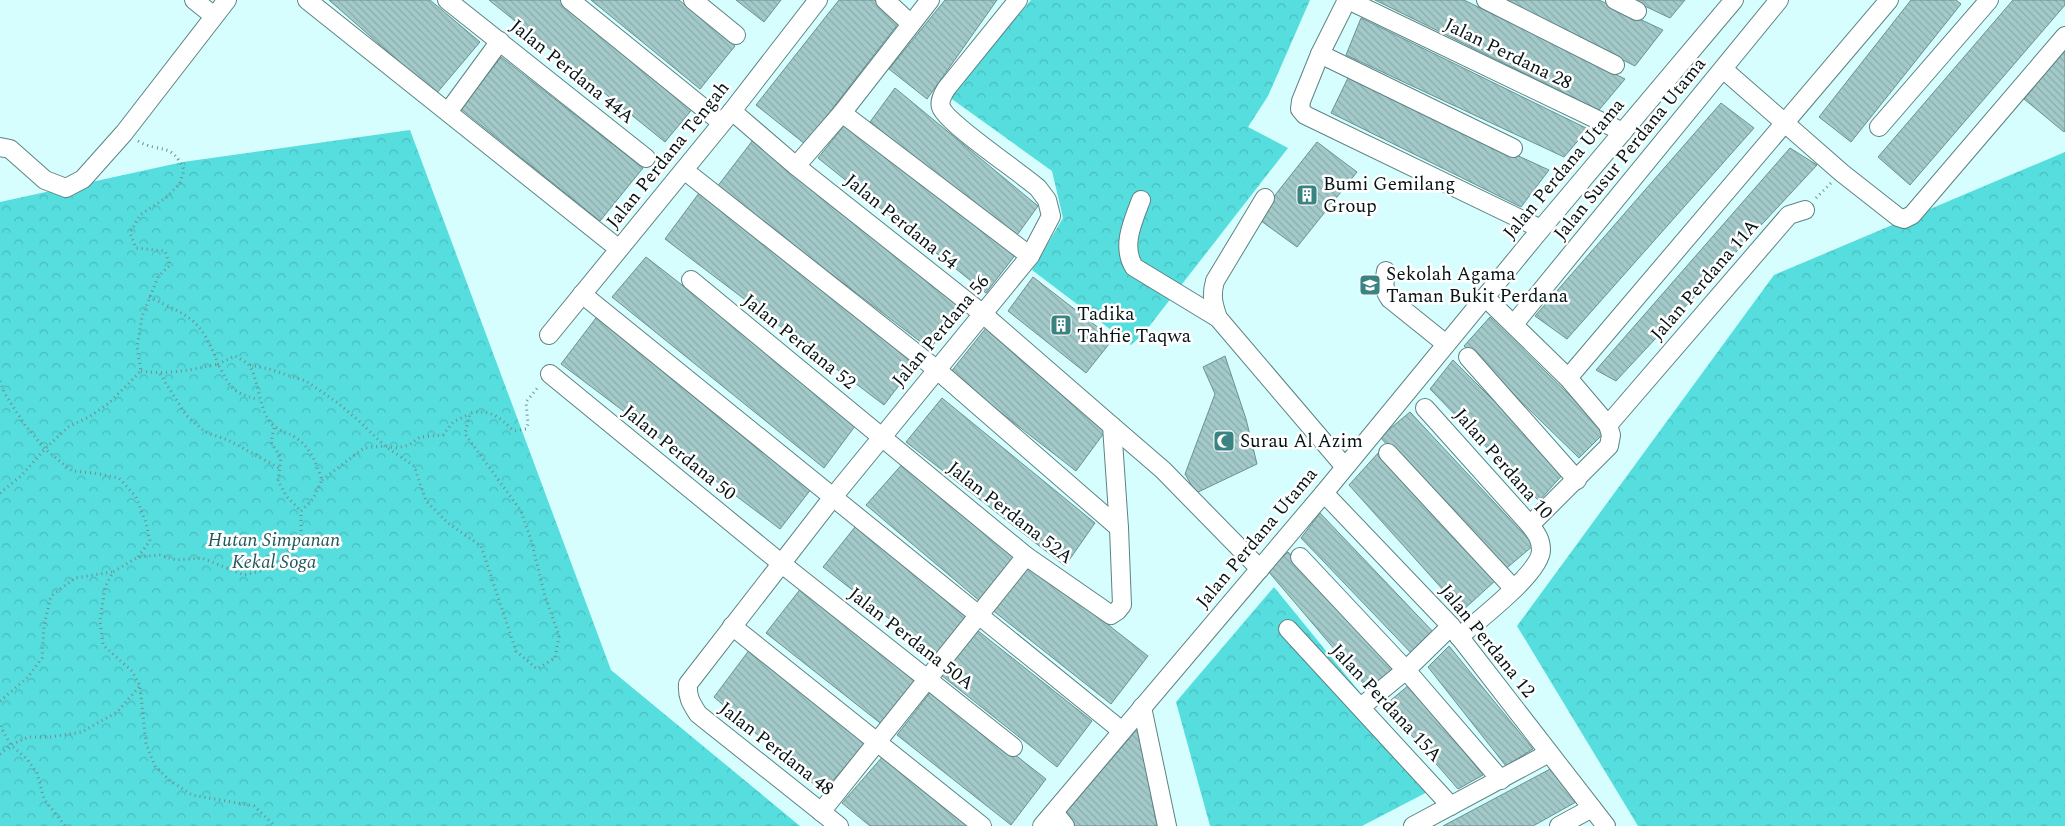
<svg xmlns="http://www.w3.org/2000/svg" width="2065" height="826" font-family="Spectral,serif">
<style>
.forest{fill:url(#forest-crowns)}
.building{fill:url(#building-back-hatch);stroke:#6c9191}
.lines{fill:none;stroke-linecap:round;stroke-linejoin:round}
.minor-casing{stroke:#5e8383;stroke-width:20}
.path{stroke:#728d8e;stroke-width:3;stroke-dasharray:1 4;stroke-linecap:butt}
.minor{stroke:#fff;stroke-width:18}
.labels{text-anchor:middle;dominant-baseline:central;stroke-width:5;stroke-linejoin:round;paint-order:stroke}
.street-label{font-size:19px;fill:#061415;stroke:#fff}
.poi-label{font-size:19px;fill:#061415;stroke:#fff;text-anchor:start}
.park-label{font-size:19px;font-style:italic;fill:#21595a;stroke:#fff}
</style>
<defs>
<pattern id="forest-crowns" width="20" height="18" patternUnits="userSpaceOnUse" patternTransform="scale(1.25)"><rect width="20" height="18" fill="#56ddde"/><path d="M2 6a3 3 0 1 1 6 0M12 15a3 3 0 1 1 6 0" fill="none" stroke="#49bdbe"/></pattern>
<pattern id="building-back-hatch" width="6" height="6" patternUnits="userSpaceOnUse" patternTransform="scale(1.25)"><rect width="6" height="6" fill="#a3c9c9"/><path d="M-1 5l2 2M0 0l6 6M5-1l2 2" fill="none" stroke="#8bacac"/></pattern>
</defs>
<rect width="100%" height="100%" fill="#d6fefe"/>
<g class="forest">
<path d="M1031,0H1310L1268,96L1248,127L1288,148L1144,333L1131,345L1032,270L1063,218L1052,171L949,97Z"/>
<path d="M410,130L611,670L800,826H0V202L183,162Z"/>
<path d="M2065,152V826H1638L1517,626L1774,275Z"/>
<path d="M1274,587L1437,787L1362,826H1210L1176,702Z"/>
</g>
<g class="building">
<path d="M329,0H430L480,42L436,94Z"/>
<path d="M489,0H562L694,107L665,142Z"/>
<path d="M591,0H679L735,46L700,89Z"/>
<path d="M736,0H781L764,22Z"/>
<path d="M839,0H878L901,20L805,144L756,105Z"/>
<path d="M945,0H997L927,99L889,69Z"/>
<path d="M1375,0H1464L1625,79L1599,110Z"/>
<path d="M1504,0H1599L1663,30L1635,66Z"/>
<path d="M1632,0H1685L1670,18Z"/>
<path d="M1911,0H1956L1961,4L1851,142L1819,117Z"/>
<path d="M2013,0H2065V5L1910,185L1878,157Z"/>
<path d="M1361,18L1588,129L1564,157L1346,55Z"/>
<path d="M2065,50V131L2064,132L2024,99Z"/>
<path d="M501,57L643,168L600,221L461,109Z"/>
<path d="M1348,78L1549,170L1521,207L1331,113Z"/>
<path d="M895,88L1038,206L1015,238L870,122Z"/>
<path d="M1721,103L1754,128L1567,339L1535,316Z"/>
<path d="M846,123L1016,254L986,293L818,158Z"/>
<path d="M753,140L961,308L930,349L717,187Z"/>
<path d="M1317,142L1357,172L1297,247L1257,218Z"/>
<path d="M1790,148L1817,165L1616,381L1596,370Z"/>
<path d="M702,189L916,363L884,405L665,239Z"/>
<path d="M646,257L858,422L824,468L612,297Z"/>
<path d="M1033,277L1113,339L1086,373L1008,311Z"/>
<path d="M599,314L812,488L780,529L561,364Z"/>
<path d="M1490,317L1606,431L1579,458L1464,346Z"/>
<path d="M986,328L1107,429L1076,471L950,373Z"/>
<path d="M1225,356L1246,419L1257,464L1196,493L1185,474L1215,394L1203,367Z"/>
<path d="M1453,360L1565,472L1539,501L1430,389Z"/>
<path d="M942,398L1095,523L1065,566L906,442Z"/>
<path d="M1410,412L1534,545L1502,572L1380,437Z"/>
<path d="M1379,452L1496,580L1462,611L1349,485Z"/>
<path d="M905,461L1019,556L981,602L866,505Z"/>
<path d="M1320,513L1437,636L1415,657L1301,538Z"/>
<path d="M859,522L973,611L938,657L823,567Z"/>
<path d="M1288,552L1394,671L1370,691L1268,571Z"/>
<path d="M1028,562L1148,656L1111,704L991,609Z"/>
<path d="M802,587L920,679L884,726L766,633Z"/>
<path d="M977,630L1092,721L1057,767L941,675Z"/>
<path d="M753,645L869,739L823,792L714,697Z"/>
<path d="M1449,646L1533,749L1506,766L1428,667Z"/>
<path d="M1409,685L1483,775L1458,789L1385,705Z"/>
<path d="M932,690L1046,779L1011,825L897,735Z"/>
<path d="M1138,728L1157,826H1072L1063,816Z"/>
<path d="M884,755L976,826H870L842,803Z"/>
<path d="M1554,767L1576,802L1533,826H1443Z"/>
</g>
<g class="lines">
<g class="minor-casing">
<g id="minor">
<path d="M194,0L214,16"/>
<path d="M307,0L619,249"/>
<path d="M447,0L646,158"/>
<path d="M570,0L722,123"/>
<path d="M693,0L736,35"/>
<path d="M885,0L911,24"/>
<path d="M1347,0L1320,54L1301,101L1300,109L1305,115L1541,229"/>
<path d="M1348,0L1623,132"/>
<path d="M1486,0L1615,65"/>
<path d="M1615,0L1637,11"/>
<path d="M1320,54L1513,148"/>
<path d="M1723,69L1842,173L1898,217L1904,219L1912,215L2065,36"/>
<path d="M732,111L796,166L983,314L1112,426L1163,470L1260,569"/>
<path d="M448,112L500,41"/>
<path d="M842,113L1030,256"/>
<path d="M1879,127L1989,0"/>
<path d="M0,147L10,149L45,180L66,188L83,179L124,133L227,0"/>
<path d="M796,166L842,113L930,0"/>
<path d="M684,170L936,369L1119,528"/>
<path d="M1265,198L1215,281C1211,295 1213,304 1218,318L1345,467"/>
<path d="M1141,200C1133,221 1121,246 1134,267L1218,318"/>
<path d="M1386,271C1384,282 1383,290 1390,299L1446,344"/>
<path d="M691,280L1026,556L1111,615L1117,611L1122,605L1119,528L1112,426"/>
<path d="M582,294L1122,731"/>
<path d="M1485,297L1568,378L1608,425L1611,435L1609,446L1530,525"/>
<path d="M1514,324L1779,0"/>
<path d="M549,335L732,111L818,0"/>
<path d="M1468,357L1577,480"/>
<path d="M550,374L782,564L1013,747"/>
<path d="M1568,378L1889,0"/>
<path d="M1425,408L1530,525C1536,533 1541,539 1541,550C1541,573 1477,621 1459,637"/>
<path d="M1608,425L1789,215L1805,210"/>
<path d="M1388,453L1514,589"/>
<path d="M1324,493L1451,626L1606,826"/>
<path d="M1300,557L1406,670L1501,780"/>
<path d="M732,626L982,826"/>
<path d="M1288,629L1451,806"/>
<path d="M1142,707L1167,826"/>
<path d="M1361,707L1406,670L1451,626"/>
<path d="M821,812L1026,556"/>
<path d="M1054,812L1065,826"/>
<path d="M839,826L698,714C691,703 687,697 688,684L833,497L1030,256L1051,216L1047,200L1038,188C1020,172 946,123 941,107C939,101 943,94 946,89L1018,0"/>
<path d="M1042,826L1324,493L1541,229L1734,0"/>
<path d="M1413,826L1549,753"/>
<path d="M1559,826L1592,808"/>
</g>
</g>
<g class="path">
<path d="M1816,198L1831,183"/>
<path d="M149,297C191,317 201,319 218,364L235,356C239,358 244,361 248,364C257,373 259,405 268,419C276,432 285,430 296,438C311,448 316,463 322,480L313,499L301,511V534L284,557L264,570L244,575L202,558L176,560L160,555L138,557L113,572L105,587L100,621L103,645L132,671L140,686L146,744L155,766L169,780L192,795L254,806L275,826"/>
<path d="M250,365L269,369L306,381L338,403L360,422L385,446L414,466L426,501L448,523L481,546L516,651L537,669L555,658L559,636L545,596L531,540L521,511L465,434L470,413C491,409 499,417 514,431L526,429L528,424L526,402L539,386"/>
<path d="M141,371C169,375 190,370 218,364C232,390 230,391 259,400"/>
<path d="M160,374L186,415L205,432L228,440L281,469"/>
<path d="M0,381L5,394L25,425L45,449L72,471L94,473L119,478L136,497L146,523L150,541L138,557"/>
<path d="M274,428L271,442L281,458L278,481L287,497L301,511"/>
<path d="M322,480L364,448L385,446L397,448L409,445L420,437L443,435L453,422L470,414"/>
<path d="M0,493L21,476L45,449L68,427L89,417L109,403L141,371L137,347L142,317L158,277L170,265L165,251L136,248L130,233L140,215L167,197L180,183L184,170C171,141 161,154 138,141"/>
<path d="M0,701L28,677L42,658L44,626L51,596L75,578L112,572"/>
<path d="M0,726L11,745L27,759L37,773L44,799L65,826"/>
<path d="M0,754L11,745L28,737H50L82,732L117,712L140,686"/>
</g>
<use href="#minor" class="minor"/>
</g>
<defs>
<g id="building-square" transform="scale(1.125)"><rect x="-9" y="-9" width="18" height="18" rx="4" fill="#3a8383" stroke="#fff"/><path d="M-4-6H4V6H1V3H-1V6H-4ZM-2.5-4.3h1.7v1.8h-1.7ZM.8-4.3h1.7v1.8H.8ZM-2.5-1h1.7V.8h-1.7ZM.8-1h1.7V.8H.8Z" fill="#fff"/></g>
<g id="school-square" transform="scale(1.125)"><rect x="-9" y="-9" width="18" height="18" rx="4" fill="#3a8383" stroke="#fff"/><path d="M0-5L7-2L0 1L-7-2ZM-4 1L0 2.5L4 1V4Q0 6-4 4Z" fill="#fff"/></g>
<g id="mosque-square" transform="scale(1.125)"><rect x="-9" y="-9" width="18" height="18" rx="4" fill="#3a8383" stroke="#fff"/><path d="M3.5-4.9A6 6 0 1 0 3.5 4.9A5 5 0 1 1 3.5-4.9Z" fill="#fff"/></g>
</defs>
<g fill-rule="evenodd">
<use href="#building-square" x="1307" y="195"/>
<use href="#school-square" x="1370" y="285"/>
<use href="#building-square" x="1061" y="325"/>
<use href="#mosque-square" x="1224" y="441"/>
</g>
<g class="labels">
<g class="street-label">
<text transform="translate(1508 54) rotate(26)">Jalan Perdana 28</text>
<text transform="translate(572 72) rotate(39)">Jalan Perdana 44A</text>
<text transform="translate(1630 149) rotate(-51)">Jalan Susur Perdana Utama</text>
<text transform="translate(668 155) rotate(-51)">Jalan Perdana Tengah</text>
<text transform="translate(1564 169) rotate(-50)">Jalan Perdana Utama</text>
<text transform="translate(901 222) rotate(39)">Jalan Perdana 54</text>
<text transform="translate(1705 280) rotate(-49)">Jalan Perdana 11A</text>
<text transform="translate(941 331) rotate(-50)">Jalan Perdana 56</text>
<text transform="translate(799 342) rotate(39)">Jalan Perdana 52</text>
<text transform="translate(679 453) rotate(39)">Jalan Perdana 50</text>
<text transform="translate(1503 464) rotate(49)">Jalan Perdana 10</text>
<text transform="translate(1010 513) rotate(38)">Jalan Perdana 52A</text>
<text transform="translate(1257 538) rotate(-50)">Jalan Perdana Utama</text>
<text transform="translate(911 639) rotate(38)">Jalan Perdana 50A</text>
<text transform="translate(1487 641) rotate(51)">Jalan Perdana 12</text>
<text transform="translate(1386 703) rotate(47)">Jalan Perdana 15A</text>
<text transform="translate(776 749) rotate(38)">Jalan Perdana 48</text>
</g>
<g class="poi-label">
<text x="1323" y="184">Bumi Gemilang<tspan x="1323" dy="22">Group</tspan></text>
<text x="1386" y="274">Sekolah Agama<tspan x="1386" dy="22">Taman Bukit Perdana</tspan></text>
<text x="1077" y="314">Tadika<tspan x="1077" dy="22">Tahfie Taqwa</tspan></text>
<text x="1240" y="441">Surau Al Azim</text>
</g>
<g class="park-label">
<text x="274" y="540">Hutan Simpanan<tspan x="274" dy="22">Kekal Soga</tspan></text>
</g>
</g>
</svg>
